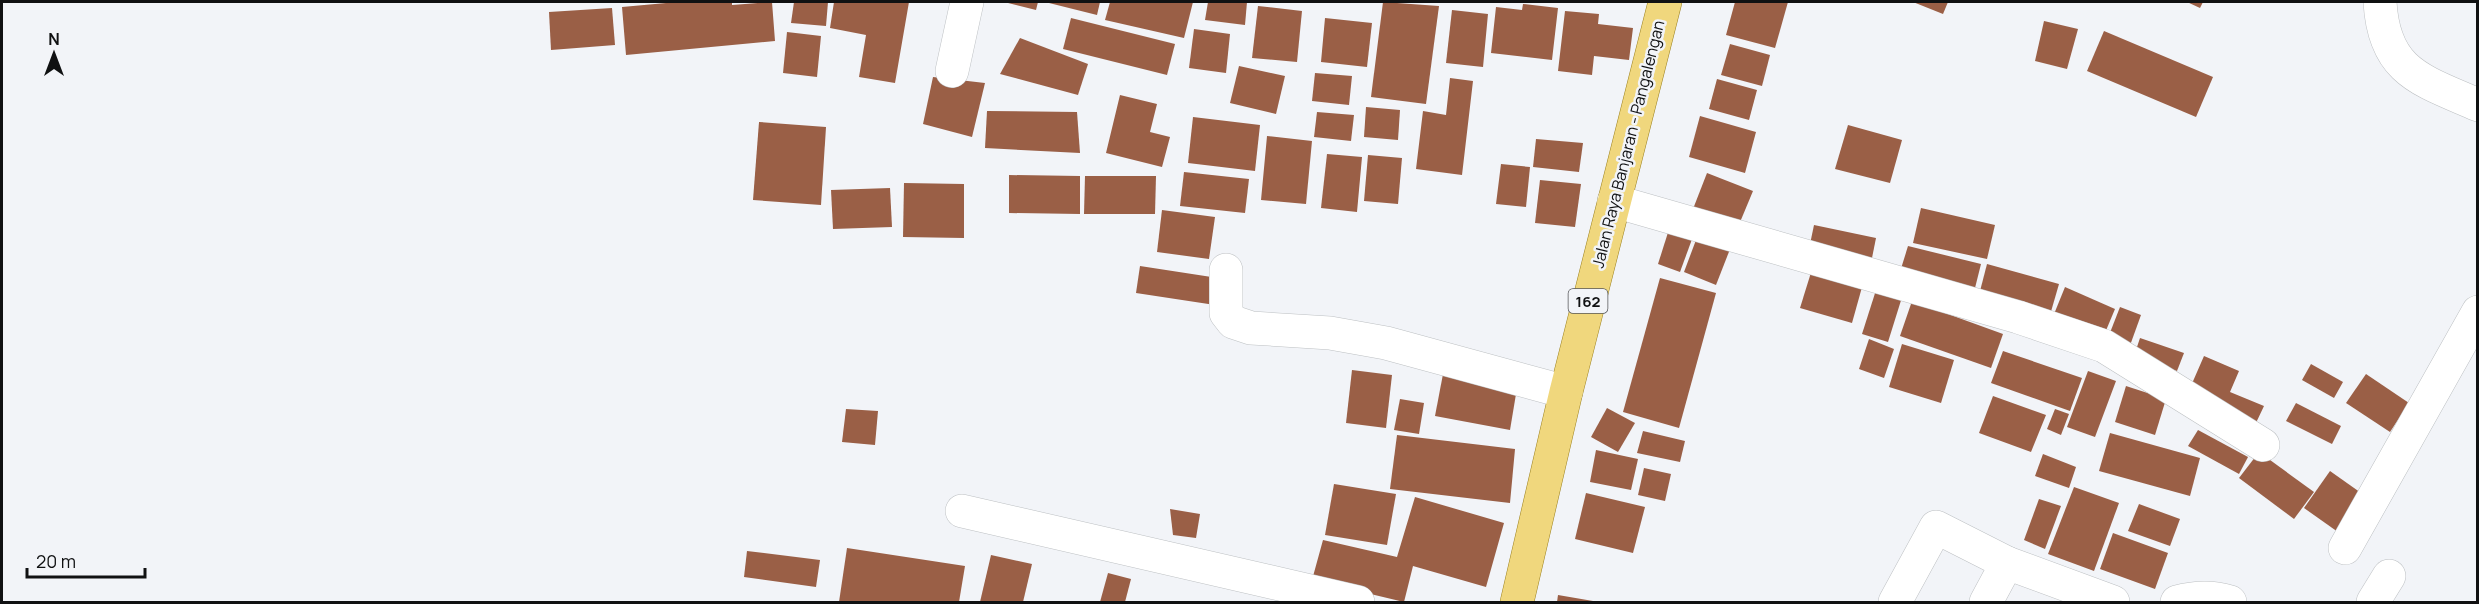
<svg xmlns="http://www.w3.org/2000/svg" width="2479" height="604" font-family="Manrope,sans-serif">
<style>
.building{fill:#9a5f46}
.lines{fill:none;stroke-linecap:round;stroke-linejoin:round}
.minor-casing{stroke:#bdc0c3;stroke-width:34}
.major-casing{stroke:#9b8120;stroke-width:34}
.minor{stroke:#fff;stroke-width:33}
.major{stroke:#f0d77d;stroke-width:33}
.labels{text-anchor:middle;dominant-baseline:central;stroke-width:5;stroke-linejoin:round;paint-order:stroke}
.shield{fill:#f2f4f8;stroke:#545557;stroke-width:1.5}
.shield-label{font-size:15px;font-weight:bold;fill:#101112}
.street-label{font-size:16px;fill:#101112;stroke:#f2f4f8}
</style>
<rect width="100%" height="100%" fill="#f2f4f8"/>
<g class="building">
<path d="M677,2H732V5L772,2L775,41L626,55L622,7Z"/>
<path d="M794,2H828L826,26L791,23Z"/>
<path d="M834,2H909L895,83L859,77L866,35L830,28Z"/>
<path d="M1004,2H1038L1036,10Z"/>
<path d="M1045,2H1100L1097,15Z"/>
<path d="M1110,2H1193L1184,38L1105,20Z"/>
<path d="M1208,2H1247L1245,25L1205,20Z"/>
<path d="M1383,2L1439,6L1426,104L1371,97Z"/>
<path d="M1735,2H1788L1775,48L1726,35Z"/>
<path d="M1913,2H1948L1943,14Z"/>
<path d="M2187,2H2203L2200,8Z"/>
<path d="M1523,4L1558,8L1552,60L1491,53L1496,7L1522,10Z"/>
<path d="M1258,6L1302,11L1297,62L1252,58Z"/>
<path d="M612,8L615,45L551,50L549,12Z"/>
<path d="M1452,10L1488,14L1483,67L1446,63Z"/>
<path d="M1565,11L1599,14L1598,24L1633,28L1629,60L1594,56L1592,75L1558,71Z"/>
<path d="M1071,18L1175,44L1167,75L1063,49Z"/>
<path d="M1325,18L1372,23L1367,67L1321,62Z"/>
<path d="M2044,21L2078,29L2067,69L2035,61Z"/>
<path d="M1194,29L1230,34L1226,73L1189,68Z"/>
<path d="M2104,31L2213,77L2196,117L2087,71Z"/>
<path d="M787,32L821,36L817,77L783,73Z"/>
<path d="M1020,38L1088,64L1078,95L1000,74Z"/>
<path d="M1730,44L1770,55L1762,86L1721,75Z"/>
<path d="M1239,66L1285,76L1276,114L1230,103Z"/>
<path d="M1315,73L1352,76L1349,105L1312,101Z"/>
<path d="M933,77L985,83L972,137L923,124Z"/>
<path d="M1450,78L1473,81L1462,175L1416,169L1423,111L1446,115Z"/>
<path d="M1717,79L1757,90L1749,120L1709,109Z"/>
<path d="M1120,95L1157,104L1150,132L1170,137L1162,167L1106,153Z"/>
<path d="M1366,107L1400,110L1398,140L1364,137Z"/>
<path d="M987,111L1077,112L1080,153L985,148Z"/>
<path d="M1317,112L1354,115L1351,141L1314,137Z"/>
<path d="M1700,116L1756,132L1745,173L1689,157Z"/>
<path d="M1193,117L1260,125L1255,171L1188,163Z"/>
<path d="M759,122L826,127L821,205L753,200Z"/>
<path d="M1848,125L1902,140L1890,183L1835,169Z"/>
<path d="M1267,136L1312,141L1306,204L1261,200Z"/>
<path d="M1536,139L1583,143L1579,172L1533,167Z"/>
<path d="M1327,154L1362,157L1357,212L1321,208Z"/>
<path d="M1368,155L1402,158L1398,204L1364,201Z"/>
<path d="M1501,164L1530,167L1526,207L1496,204Z"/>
<path d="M1184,172L1249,179L1245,213L1180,206Z"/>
<path d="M1707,173L1753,191L1738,227L1693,209Z"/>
<path d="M1009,175L1080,176V214L1009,213Z"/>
<path d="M1085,176H1156L1155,214H1084Z"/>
<path d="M1540,180L1581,184L1575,227L1535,223Z"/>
<path d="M904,183L964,184V238L903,237Z"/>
<path d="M890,188L892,227L833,229L831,190Z"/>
<path d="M1921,208L1995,225L1987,259L1913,243Z"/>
<path d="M1162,210L1215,217L1209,259L1157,252Z"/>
<path d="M1671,223L1695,231L1680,272L1658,264Z"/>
<path d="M1814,225L1876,238L1871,263L1809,249Z"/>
<path d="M1699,232L1732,244L1716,285L1684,272Z"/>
<path d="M1908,246L1981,264L1974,292L1900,272Z"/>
<path d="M1987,264L2059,284L2050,315L1979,295Z"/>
<path d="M1140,266L1218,278L1215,305L1136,293Z"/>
<path d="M1813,266L1864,280L1852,323L1800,308Z"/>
<path d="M1660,278L1716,293L1679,428L1623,412Z"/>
<path d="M1877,287L1903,294L1888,342L1862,334Z"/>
<path d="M2065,287L2115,309L2102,340L2052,319Z"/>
<path d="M1912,301L2003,334L1991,368L1900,336Z"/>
<path d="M2120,307L2141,315L2128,351L2106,343Z"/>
<path d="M2140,338L2184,353L2177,371L2134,356Z"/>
<path d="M1869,339L1894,349L1884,378L1859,369Z"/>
<path d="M1902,344L1954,360L1941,403L1889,387Z"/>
<path d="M2003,351L2082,378L2070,411L1991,383Z"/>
<path d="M2204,356L2239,371L2230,392L2264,406L2255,425L2187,395Z"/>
<path d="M2311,364L2343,382L2334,398L2302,380Z"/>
<path d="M1352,370L1392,375L1386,428L1346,423Z"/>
<path d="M2088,371L2116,381L2095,437L2067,427Z"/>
<path d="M1443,374L1517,388L1510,430L1435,416Z"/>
<path d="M2366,374L2409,403L2390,432L2346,403Z"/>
<path d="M2126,386L2166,399L2155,435L2115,422Z"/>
<path d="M1993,396L2046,415L2031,452L1979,433Z"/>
<path d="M1400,399L1424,403L1419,434L1394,430Z"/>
<path d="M2296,403L2341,426L2332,444L2286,421Z"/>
<path d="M1607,408L1635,423L1618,452L1591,437Z"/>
<path d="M846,409L878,411L875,445L842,442Z"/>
<path d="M2055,409L2069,414L2061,435L2047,429Z"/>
<path d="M2198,430L2248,457L2239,474L2188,446Z"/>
<path d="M1643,431L1685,441L1680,462L1637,453Z"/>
<path d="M2110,433L2200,458L2190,496L2099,471Z"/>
<path d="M1397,435L1515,449L1510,503L1390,489Z"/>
<path d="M1596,450L1638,459L1631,490L1590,482Z"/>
<path d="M2259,452L2314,492L2294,519L2239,478Z"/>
<path d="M2043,454L2076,467L2069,488L2035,476Z"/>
<path d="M1644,468L1671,474L1665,501L1638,495Z"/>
<path d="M2330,471L2371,500L2345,537L2304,508Z"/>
<path d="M1334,484L1396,494L1387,545L1325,535Z"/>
<path d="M2074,487L2119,503L2094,571L2048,554Z"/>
<path d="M1586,493L1645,507L1633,553L1575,539Z"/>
<path d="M1415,497L1504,523L1486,587L1413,566L1404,602L1312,580L1323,540L1397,557Z"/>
<path d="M2039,499L2061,506L2045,549L2024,540Z"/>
<path d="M2139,504L2180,519L2170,546L2128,531Z"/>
<path d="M1170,509L1200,514L1196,538L1173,535Z"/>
<path d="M2113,533L2168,553L2155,589L2100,569Z"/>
<path d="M847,548L965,566L959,602H839Z"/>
<path d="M747,551L820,560L816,587L744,577Z"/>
<path d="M991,555L1032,564L1023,602H980Z"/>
<path d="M1108,573L1131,579L1125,602H1100Z"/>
<path d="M1558,595L1593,601V602H1557Z"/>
</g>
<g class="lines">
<g class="minor-casing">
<g id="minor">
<path d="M2380,2C2384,72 2421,80 2478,105"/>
<path d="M952,71L967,2"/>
<path d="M1614,201L2018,317L2104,346L2263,445"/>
<path d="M1226,270V313L1233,322L1251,328L1330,333L1386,343L1566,392"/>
<path d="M962,511L1358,602"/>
<path d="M2345,548L2478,312"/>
<path d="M2007,563L2113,602"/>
<path d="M1895,602L1936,527L2007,563L1986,602"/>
<path d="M2177,602C2195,597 2212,596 2230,602"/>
<path d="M2373,602L2389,576"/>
</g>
</g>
<g class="major-casing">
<path id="major" d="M1517,602L1566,392L1665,2"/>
</g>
<use href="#minor" class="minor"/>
<use href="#major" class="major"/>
</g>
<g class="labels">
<rect class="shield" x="1568.5" y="289" width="39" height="24" rx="4.5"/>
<g class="shield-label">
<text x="1588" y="301">162</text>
</g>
<g class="street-label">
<text transform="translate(1628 144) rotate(-76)">Jalan Raya Banjaran - Pangalengan</text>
</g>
</g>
<rect width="2479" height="604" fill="none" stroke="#101112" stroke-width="6"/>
<g transform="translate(54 54)" stroke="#f2f4f8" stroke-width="4.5" paint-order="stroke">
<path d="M0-4.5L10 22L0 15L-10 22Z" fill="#101112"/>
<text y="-9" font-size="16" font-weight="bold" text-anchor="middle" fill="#101112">N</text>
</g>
<path d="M27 568v9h118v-9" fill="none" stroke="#101112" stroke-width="3"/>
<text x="36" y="568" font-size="18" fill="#101112" stroke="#f2f4f8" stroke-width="4.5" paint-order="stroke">20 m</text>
</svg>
